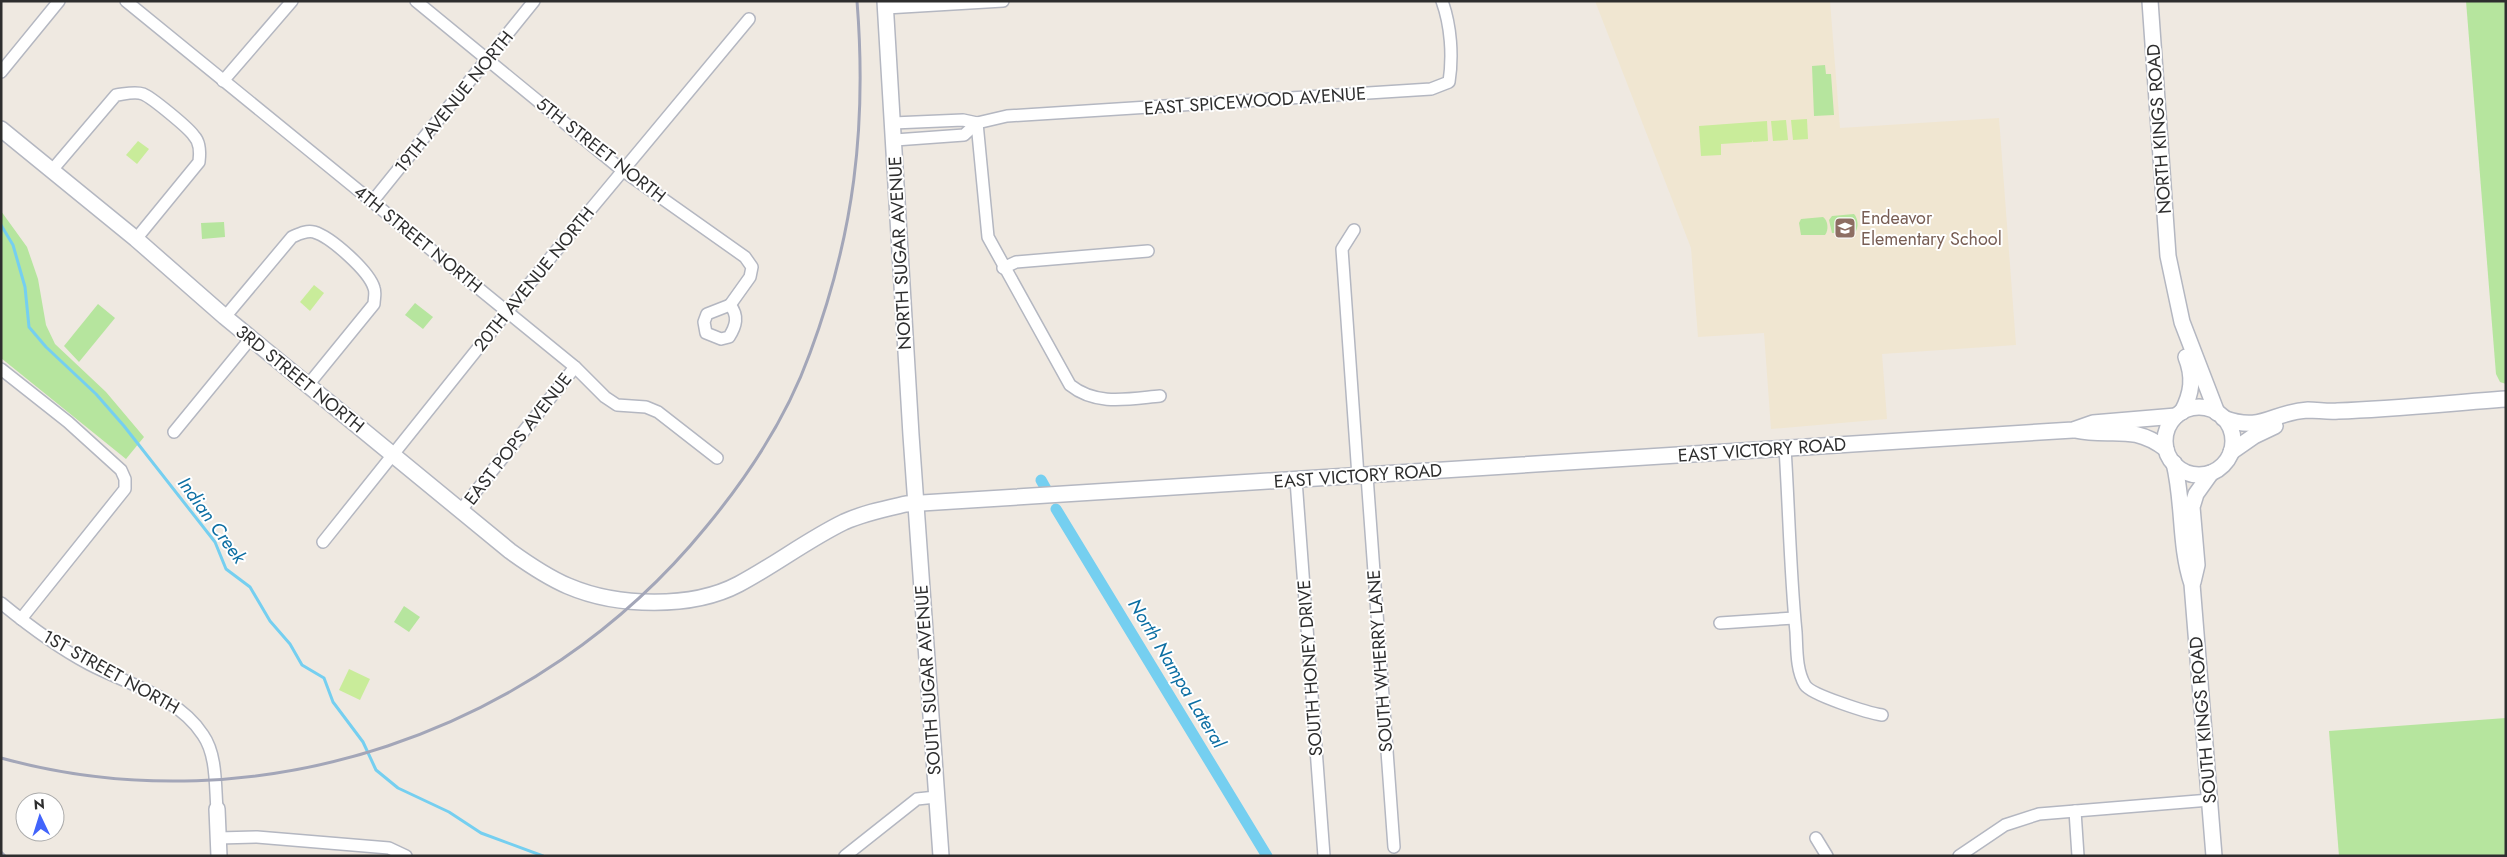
<svg xmlns="http://www.w3.org/2000/svg" width="2507" height="857" font-family="Jost,sans-serif">
<style>
.education{fill:#f0e6d1}
.green{fill:#b6e59e}
.pitch{fill:#c9ec9a}
.lines{fill:none;stroke-linecap:round;stroke-linejoin:round}
.stream{stroke:#75cff0;stroke-width:3}
.canal{stroke:#75cff0;stroke-width:11}
.street-casing{stroke:#b4b7c1;stroke-width:14}
.secondary-casing{stroke:#b4b7c1;stroke-width:18}
.street{stroke:#fff;stroke-width:11}
.secondary{stroke:#fff;stroke-width:15}
.rail{stroke:#a3a6b8;stroke-width:3}
.labels{text-anchor:middle;dominant-baseline:central;stroke-width:4;stroke-linejoin:round;paint-order:stroke}
.street-label{font-size:18px;fill:#2e2e2e;stroke:#fff}
.education-label{font-size:18px;fill:#785e54;stroke:#fff;text-anchor:start}
.water-label{font-size:19px;font-style:italic;fill:#0d6fa3;stroke:#fff}
</style>
<rect width="100%" height="100%" fill="#efe9e1"/>
<path class="education" d="M1595,1H1830L1840,128L1999,118L2016,345L1882,354L1887,419L1771,429L1764,333L1698,337L1691,248Z"/>
<g class="green">
<path d="M2466,1H2506V384L2500,382L2496,374Z"/>
<path d="M1825,65L1826,74H1831L1834,115L1814,116L1812,66Z"/>
<path d="M1,211L27,247L38,279L46,325L55,344L106,392L144,437L126,459L1,358Z"/>
<path d="M1854,214C1858,218 1859,228 1855,232L1832,233L1829,220L1832,216Z"/>
<path d="M1823,217C1828,220 1829,230 1825,235H1801L1799,223L1801,219Z"/>
<path d="M224,222L225,237L202,239L201,223Z"/>
<path d="M415,303L433,317L423,329L405,315Z"/>
<path d="M98,304L115,318L79,362L64,346Z"/>
<path d="M404,606L420,617L409,632L394,622Z"/>
<path d="M2506,718V856H2339L2329,731Z"/>
</g>
<g class="pitch">
<path d="M1807,119L1808,139L1793,140L1791,120Z"/>
<path d="M1786,120L1788,140L1773,141L1771,121Z"/>
<path d="M1767,121L1768,141L1753,142L1752,140V142L1721,144V155L1701,156L1699,126Z"/>
<path d="M138,141L149,149L137,164L126,155Z"/>
<path d="M314,285L324,293L310,311L300,302Z"/>
<path d="M349,669L370,679L360,700L339,690Z"/>
</g>
<g class="lines">
<path class="stream" d="M1,225L13,245L25,287L29,327L46,347L96,394L124,426L215,542L226,569L250,587L270,621L290,644L302,665L324,678L333,702L363,742L376,770L398,788L449,812L481,833L543,856"/>
<g class="canal">
<path d="M1041,480L1046,489"/>
<path d="M1056,509L1267,856"/>
</g>
<g class="street-casing">
<g id="street">
<path d="M126,1L575,367L605,397L617,405L646,407L658,412L717,458"/>
<path d="M416,1L622,170L745,257L752,267L750,277L730,305"/>
<path d="M886,8L1003,1"/>
<path d="M1,72L59,1"/>
<path d="M223,81L292,1"/>
<path d="M893,123L963,120L977,123"/>
<path d="M977,123L988,237L1070,385C1096,406 1128,399 1160,396"/>
<path d="M895,140L964,135L977,123L1007,116L1431,89L1449,82C1453,56 1451,26 1442,1"/>
<path d="M53,169L116,95C125,94 135,91 143,94C151,97 189,128 194,136C200,142 200,154 199,162L136,239"/>
<path d="M372,202L534,1"/>
<path d="M1354,230L1342,249L1358,476"/>
<path d="M1003,268L1016,262L1148,251"/>
<path d="M730,305C739,316 736,326 729,337L721,339L706,333L704,322L707,314Z"/>
<path d="M225,317L292,237C299,234 306,230 314,232C331,237 369,271 374,288C376,293 374,299 374,304L308,385"/>
<path d="M1,369L68,422L121,470L125,479V489L21,619"/>
<path d="M174,432L251,338"/>
<path d="M1785,448C1789,510 1790,571 1796,632C1797,649 1796,670 1805,685C1811,695 1869,713 1882,715"/>
<path d="M1367,476L1394,847"/>
<path d="M1296,480L1324,856"/>
<path d="M461,510L575,367"/>
<path d="M323,542L551,257L749,19"/>
<path d="M1,603C29,626 57,647 89,664C127,684 179,697 203,735C217,755 215,786 217,809"/>
<path d="M1720,623L1794,618"/>
<path d="M2075,811L2078,856"/>
<path d="M218,838L257,837L389,848L406,856"/>
<path d="M1816,838L1827,856"/>
<path d="M845,856L917,799L936,797"/>
<path d="M1959,856L2005,825L2039,814L2210,800"/>
</g>
</g>
<g class="secondary-casing">
<g id="secondary">
<path d="M885,1L911,435L941,856"/>
<path d="M2150,1L2168,256L2182,322L2217,413"/>
<path d="M1,129L136,239L225,317L510,551C528,564 547,577 568,586C617,607 692,609 739,584C775,565 807,540 844,522C864,513 884,509 906,504L2073,430L2093,423L2176,416"/>
<circle cx="2199" cy="441" r="34"/>
<path d="M2182,412C2192,393 2194,377 2186,357"/>
<path d="M2223,418C2263,433 2271,412 2308,410C2318,410 2328,412 2338,411C2394,409 2450,403 2506,399"/>
<path d="M2075,430C2113,438 2131,423 2166,449"/>
<path d="M2231,452L2254,436L2275,426"/>
<path d="M2174,463C2184,503 2179,545 2192,584L2214,856"/>
<path d="M2193,582L2197,565L2192,507L2196,494L2211,473"/>
<path d="M217,809L219,856"/>
</g>
</g>
<use href="#street" class="street"/>
<use href="#secondary" class="secondary"/>
<g class="rail">
<path d="M1,758C259,829 539,732 706,527C749,475 787,417 810,353C854,235 867,127 857,1"/>
<path d="M1,852L5,856"/>
</g>
</g>
<defs>
<g id="school-square" transform="scale(1.125)"><rect x="-9" y="-9" width="18" height="18" rx="4" fill="#8d6e63" stroke="#fff"/><path d="M0-5L7-2L0 1L-7-2ZM-4 1L0 2.5L4 1V4Q0 6-4 4Z" fill="#fff"/></g>
</defs>
<g fill-rule="evenodd">
<use href="#school-square" x="1845" y="228"/>
</g>
<g class="labels">
<g class="street-label">
<text transform="translate(1255 101) rotate(-4)">EAST SPICEWOOD AVENUE</text>
<text transform="translate(454 102) rotate(-51)">19TH AVENUE NORTH</text>
<text transform="translate(2159 129) rotate(-94)">NORTH KINGS ROAD</text>
<text transform="translate(601 150) rotate(38)">5TH STREET NORTH</text>
<text transform="translate(418 239) rotate(39)">4TH STREET NORTH</text>
<text transform="translate(900 253) rotate(-93)">NORTH SUGAR AVENUE</text>
<text transform="translate(534 279) rotate(-51)">20TH AVENUE NORTH</text>
<text transform="translate(300 379) rotate(39)">3RD STREET NORTH</text>
<text transform="translate(518 439) rotate(-52)">EAST POPS AVENUE</text>
<text transform="translate(1762 450) rotate(-4)">EAST VICTORY ROAD</text>
<text transform="translate(1358 476) rotate(-4)">EAST VICTORY ROAD</text>
<text transform="translate(1380 661) rotate(-94)">SOUTH WHERRY LANE</text>
<text transform="translate(1310 668) rotate(-94)">SOUTH HONEY DRIVE</text>
<text transform="translate(111 672) rotate(29)">1ST STREET NORTH</text>
<text transform="translate(928 680) rotate(-94)">SOUTH SUGAR AVENUE</text>
<text transform="translate(2203 720) rotate(-95)">SOUTH KINGS ROAD</text>
</g>
<g class="education-label">
<text x="1861" y="218">Endeavor<tspan x="1861" dy="21">Elementary School</tspan></text>
</g>
<g class="water-label">
<text transform="translate(212 520) rotate(54)">Indian Creek</text>
<text transform="translate(1177 673) rotate(59)">North Nampa Lateral</text>
</g>
</g>
<rect width="2507" height="857" fill="none" stroke="#2e2e2e" stroke-width="5"/>
<g transform="translate(40 817) rotate(356)"><circle r="24" fill="#ffffff" stroke="#ababab"/>
<path d="M0-4L9 19L0 12L-9 19Z" fill="#4264fb"/>
<text y="-8" font-size="14" font-weight="bold" text-anchor="middle" fill="#2e2e2e">N</text>
</g>
</svg>
